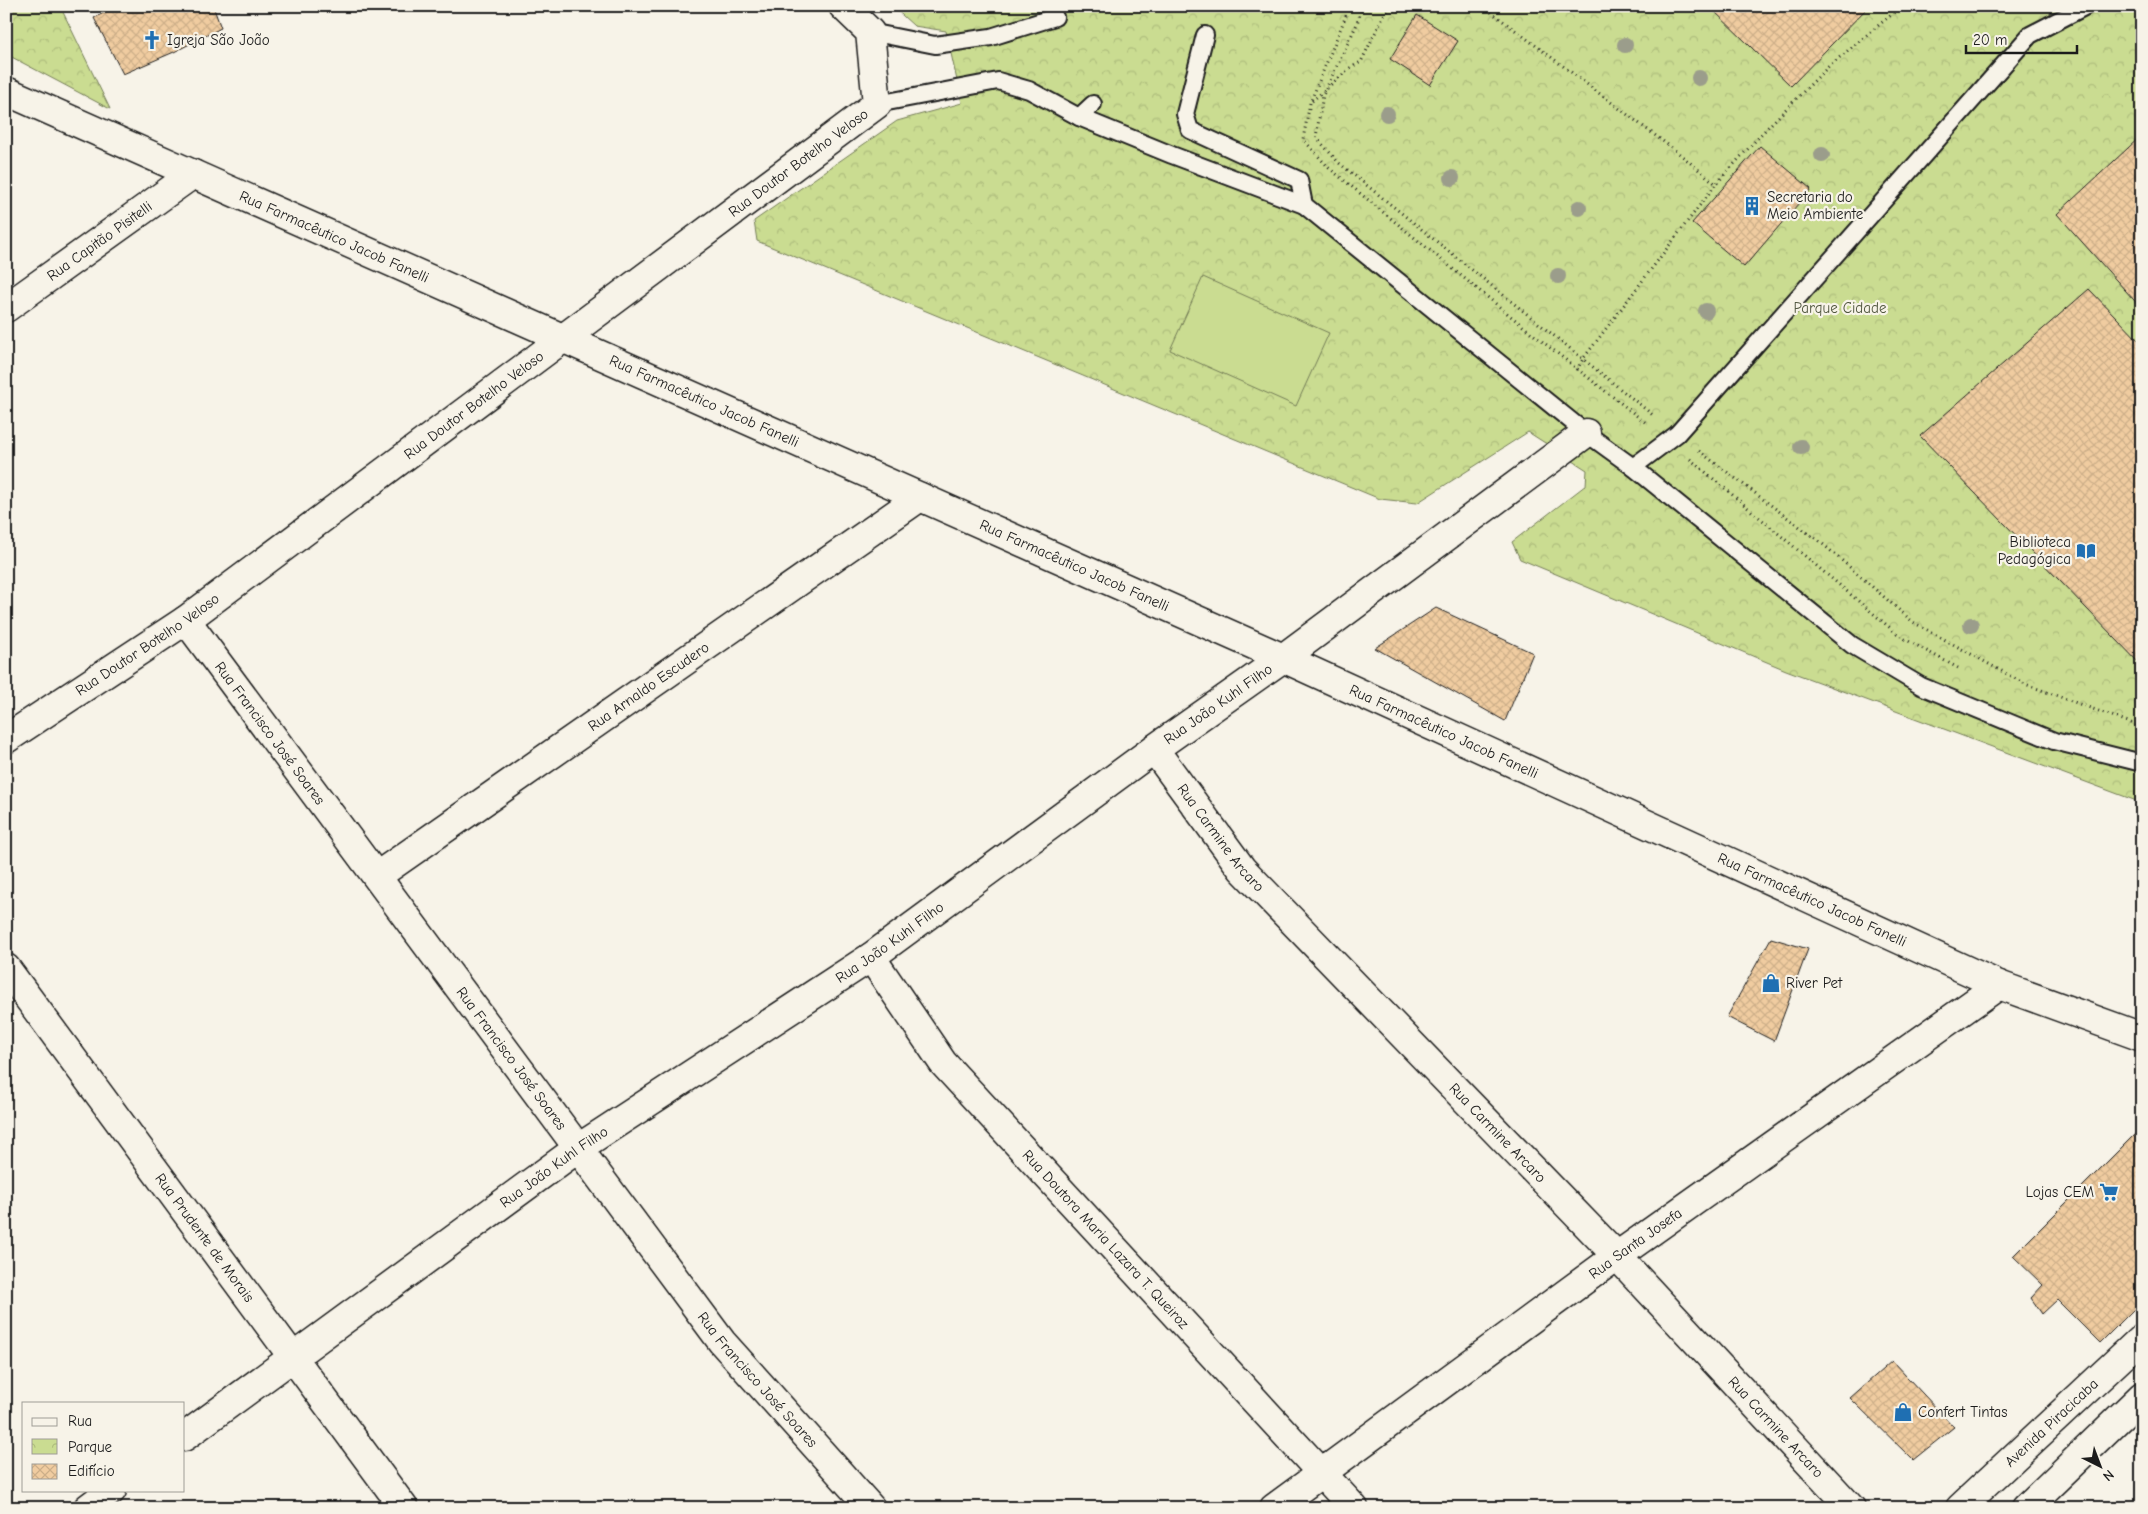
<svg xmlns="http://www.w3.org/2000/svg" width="2148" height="1514" font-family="'Comic Neue',sans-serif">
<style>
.park{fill:url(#park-crowns);stroke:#737c56}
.pitch{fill:#cadc91;stroke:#737c56}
.building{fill:url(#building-cross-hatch);stroke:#1c1c1c}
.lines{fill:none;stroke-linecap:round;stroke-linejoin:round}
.lane-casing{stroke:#1c1c1c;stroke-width:20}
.street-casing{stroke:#1c1c1c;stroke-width:31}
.secondary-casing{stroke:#1c1c1c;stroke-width:31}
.path{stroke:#1c1c1c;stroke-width:3;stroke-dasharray:1 4;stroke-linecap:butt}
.lane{stroke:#f7f3e8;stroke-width:16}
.street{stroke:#f7f3e8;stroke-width:28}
.secondary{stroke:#f7f3e8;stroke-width:28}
.tree{fill:#9b9d8b}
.labels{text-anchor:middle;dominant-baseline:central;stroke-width:4.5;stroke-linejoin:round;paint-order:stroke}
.poi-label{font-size:15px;fill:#1c1c1c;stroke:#f7f3e8;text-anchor:start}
.street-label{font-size:15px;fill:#1c1c1c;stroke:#f7f3e8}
.park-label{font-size:15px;fill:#50563f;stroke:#f7f3e8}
</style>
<defs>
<pattern id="park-crowns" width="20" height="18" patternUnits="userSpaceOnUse" patternTransform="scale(1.25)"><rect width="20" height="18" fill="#cadc91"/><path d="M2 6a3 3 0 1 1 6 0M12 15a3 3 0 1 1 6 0" fill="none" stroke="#adbc7c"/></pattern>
<pattern id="building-cross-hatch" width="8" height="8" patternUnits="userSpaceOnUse" patternTransform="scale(1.25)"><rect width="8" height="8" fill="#f0cca0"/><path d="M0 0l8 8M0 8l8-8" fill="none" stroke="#cdaf89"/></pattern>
</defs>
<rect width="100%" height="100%" fill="#f7f3e8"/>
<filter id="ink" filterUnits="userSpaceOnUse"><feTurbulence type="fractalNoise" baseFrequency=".02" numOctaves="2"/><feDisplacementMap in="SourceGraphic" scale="10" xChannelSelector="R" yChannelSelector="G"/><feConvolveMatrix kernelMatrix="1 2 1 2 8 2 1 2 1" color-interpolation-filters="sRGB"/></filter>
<g filter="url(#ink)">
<g class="park">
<path d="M6,6H60L110,109L6,54Z"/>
<path d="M892,6H2142V803L1786,670L1520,559L1512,542L1586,485L1587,470L1528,432L1417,503L1380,499L757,241L754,221L897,121L962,103L946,31L914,26Z"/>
</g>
<path class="pitch" d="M1203,277L1329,333L1296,406L1170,350Z"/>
<g class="building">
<path d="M117,6H213L221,28L174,52L123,74L94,18Z"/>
<path d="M1709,6H1869L1791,86Z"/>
<path d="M1417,15L1458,41L1430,85L1390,59Z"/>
<path d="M2142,135V309L2057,214Z"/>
<path d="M1760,146L1811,189L1744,267L1692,223Z"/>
<path d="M2089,289L2142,344V666L1920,436Z"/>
<path d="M1436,608L1533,653L1505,721L1375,648Z"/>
<path d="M1771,938L1808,949L1774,1041L1727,1017Z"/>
<path d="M2142,1127V1301L2100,1343L2057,1300L2042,1314L2031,1298L2043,1285L2013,1256Z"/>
<path d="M1892,1361L1954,1427L1913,1460L1850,1398Z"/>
</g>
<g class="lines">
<g class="lane-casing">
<g id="lane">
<path d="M870,32L935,45L991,37L1055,17"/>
<path d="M1205,35L1185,114L1190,130L1299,180L1304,205"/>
<path d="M877,104L998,81L1029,90L1079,117L1172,155L1304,205L1586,433L1633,467L1852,645L1921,686L2054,741L2142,763"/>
<path d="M1079,117L1093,104"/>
<path d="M1633,467L1677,434L2030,35L2086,6"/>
</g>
</g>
<g class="street-casing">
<g id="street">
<path id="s1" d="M6,308L193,174"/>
<path id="s2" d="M186,620L722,1342L871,1508"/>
<path d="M1283,658L1586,433"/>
<path id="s3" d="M6,739L186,620L877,104L870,32L843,6"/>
<path id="s4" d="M377,876L920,497"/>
<path id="s5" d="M871,957L943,1063L1354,1508"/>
<path id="s6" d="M6,968L404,1508"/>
<path id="s7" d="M184,1437L577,1149L871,957L1154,749"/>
<path d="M88,1508L112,1490"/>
<path id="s8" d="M1274,1508L1617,1256L1999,985"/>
</g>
</g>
<g class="secondary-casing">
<g id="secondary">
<path id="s9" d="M6,91L1283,658L1999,985L2142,1037"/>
<path id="s10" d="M1283,658L1154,749L1242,869L1617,1256L1851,1508"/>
<path id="s11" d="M1960,1508L2142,1338"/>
<path d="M2026,1508L2142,1396"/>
</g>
</g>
<g class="path">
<path d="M1350,6L1310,103L1303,139L1329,168L1529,331L1646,423"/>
<path d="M1362,6L1357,24L1323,95L1316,137L1339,163L1654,416"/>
<path d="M1483,6L1676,151L1716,184L1766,129L1828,67L1902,6"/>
<path d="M1312,101L1350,68L1361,62L1385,13L1392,6"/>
<path d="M1577,370L1583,359L1716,184"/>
<path d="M1699,451L1824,545L1913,622L2025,684L2142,727"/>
<path d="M1690,459L1901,637L1958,668"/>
</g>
<use href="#lane" class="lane"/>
<use href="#street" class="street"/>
<use href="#secondary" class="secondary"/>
</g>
<g class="tree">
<circle cx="1625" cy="45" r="8"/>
<circle cx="1699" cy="78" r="8"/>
<circle cx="1387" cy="114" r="8"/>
<circle cx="1822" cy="155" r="8"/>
<circle cx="1452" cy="178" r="8"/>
<circle cx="1579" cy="208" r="8"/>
<circle cx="1558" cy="276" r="8"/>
<circle cx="1706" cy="311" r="8"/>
<circle cx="1801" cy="447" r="8"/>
<circle cx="1971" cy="625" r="8"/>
</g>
</g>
<defs>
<g id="church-bare" transform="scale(1.5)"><path d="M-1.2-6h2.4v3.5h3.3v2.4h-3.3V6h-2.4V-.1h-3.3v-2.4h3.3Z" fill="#1f6fb2" stroke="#f7f3e8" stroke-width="2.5" paint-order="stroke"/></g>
<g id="building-bare" transform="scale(1.5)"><path d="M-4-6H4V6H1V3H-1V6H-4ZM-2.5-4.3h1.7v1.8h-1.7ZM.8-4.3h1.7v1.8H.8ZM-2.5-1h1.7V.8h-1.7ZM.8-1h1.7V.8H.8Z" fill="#1f6fb2" stroke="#f7f3e8" stroke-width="2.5" paint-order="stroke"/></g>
<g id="library-bare" transform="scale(1.5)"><path d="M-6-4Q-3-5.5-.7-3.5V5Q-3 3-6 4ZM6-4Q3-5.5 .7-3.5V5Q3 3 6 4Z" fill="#1f6fb2" stroke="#f7f3e8" stroke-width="2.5" paint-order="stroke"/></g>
<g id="shop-bare" transform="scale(1.5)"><path d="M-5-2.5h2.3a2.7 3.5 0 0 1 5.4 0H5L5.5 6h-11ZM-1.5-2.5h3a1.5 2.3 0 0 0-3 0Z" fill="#1f6fb2" stroke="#f7f3e8" stroke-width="2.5" paint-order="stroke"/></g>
<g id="supermarket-bare" transform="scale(1.5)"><path d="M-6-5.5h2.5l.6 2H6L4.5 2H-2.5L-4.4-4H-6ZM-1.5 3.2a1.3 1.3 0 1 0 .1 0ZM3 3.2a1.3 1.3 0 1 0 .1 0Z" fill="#1f6fb2" stroke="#f7f3e8" stroke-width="2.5" paint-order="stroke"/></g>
</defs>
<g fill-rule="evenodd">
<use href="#church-bare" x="152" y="40"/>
<use href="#building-bare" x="1752" y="206"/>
<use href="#library-bare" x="2086" y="551"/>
<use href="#shop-bare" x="1771" y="983"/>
<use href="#supermarket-bare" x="2109" y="1192"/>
<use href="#shop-bare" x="1903" y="1412"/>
</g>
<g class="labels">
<g class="poi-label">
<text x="167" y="40">Igreja São João</text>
<text x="1767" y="197">Secretaria do<tspan x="1767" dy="17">Meio Ambiente</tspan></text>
<text x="2071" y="542" text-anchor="end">Biblioteca<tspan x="2071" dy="17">Pedagógica</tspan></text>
<text x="1786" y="983">River Pet</text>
<text x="2094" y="1192" text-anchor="end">Lojas CEM</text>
<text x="1918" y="1412">Confert Tintas</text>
</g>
<g class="street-label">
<text stroke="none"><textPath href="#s3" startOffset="980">Rua Doutor Botelho Veloso</textPath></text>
<text stroke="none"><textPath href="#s9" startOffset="359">Rua Farmacêutico Jacob Fanelli</textPath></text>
<text stroke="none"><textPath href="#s1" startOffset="115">Rua Capitão Pisitelli</textPath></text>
<text stroke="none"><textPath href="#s9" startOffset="764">Rua Farmacêutico Jacob Fanelli</textPath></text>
<text stroke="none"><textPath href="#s3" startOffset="575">Rua Doutor Botelho Veloso</textPath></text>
<text stroke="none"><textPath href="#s9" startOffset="1169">Rua Farmacêutico Jacob Fanelli</textPath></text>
<text stroke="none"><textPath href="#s3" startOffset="170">Rua Doutor Botelho Veloso</textPath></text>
<text stroke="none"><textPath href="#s4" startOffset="331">Rua Arnaldo Escudero</textPath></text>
<text transform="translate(1218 704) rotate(-35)">Rua João Kuhl Filho</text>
<text stroke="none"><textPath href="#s9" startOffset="1574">Rua Farmacêutico Jacob Fanelli</textPath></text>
<text stroke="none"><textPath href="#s2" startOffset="141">Rua Francisco José Soares</textPath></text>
<text stroke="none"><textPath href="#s10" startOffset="269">Rua Carmine Arcaro</textPath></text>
<text stroke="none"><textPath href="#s9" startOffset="1979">Rua Farmacêutico Jacob Fanelli</textPath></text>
<text stroke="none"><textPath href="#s7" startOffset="862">Rua João Kuhl Filho</textPath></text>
<text stroke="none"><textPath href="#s2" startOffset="546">Rua Francisco José Soares</textPath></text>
<text stroke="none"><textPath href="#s10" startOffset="674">Rua Carmine Arcaro</textPath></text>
<text stroke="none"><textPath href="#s7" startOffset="458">Rua João Kuhl Filho</textPath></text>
<text stroke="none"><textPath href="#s6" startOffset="335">Rua Prudente de Morais</textPath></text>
<text stroke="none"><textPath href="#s5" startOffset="368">Rua Doutora Maria Lazara T. Queiroz</textPath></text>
<text stroke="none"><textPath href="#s8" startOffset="448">Rua Santa Josefa</textPath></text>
<text stroke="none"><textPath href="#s2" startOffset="951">Rua Francisco José Soares</textPath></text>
<text stroke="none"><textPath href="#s11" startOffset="125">Avenida Piracicaba</textPath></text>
<text stroke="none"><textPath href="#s10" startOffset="1079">Rua Carmine Arcaro</textPath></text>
</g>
<g class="park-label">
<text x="1840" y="308">Parque Cidade</text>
</g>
</g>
<rect width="2148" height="1514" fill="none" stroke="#f7f3e8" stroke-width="25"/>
<rect x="12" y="12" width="2123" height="1489" fill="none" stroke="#1c1c1c" stroke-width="2" filter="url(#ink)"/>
<rect x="22" y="1402" width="162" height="90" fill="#f7f3e8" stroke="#9f9d96"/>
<rect x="32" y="1418" width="25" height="8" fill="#f7f3e8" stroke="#9f9d96"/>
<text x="68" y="1426" font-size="15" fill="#1c1c1c">Rua</text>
<rect x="32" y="1439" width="25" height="15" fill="url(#park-crowns)" stroke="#9f9d96"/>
<text x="68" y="1452" font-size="15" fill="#1c1c1c">Parque</text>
<rect x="32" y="1464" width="25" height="15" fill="url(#building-cross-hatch)" stroke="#9f9d96"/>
<text x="68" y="1476" font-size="15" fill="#1c1c1c">Edifício</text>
<g transform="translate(2100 1466) rotate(138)" stroke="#f7f3e8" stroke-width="4" paint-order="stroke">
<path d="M0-4L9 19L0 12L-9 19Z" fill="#1c1c1c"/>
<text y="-8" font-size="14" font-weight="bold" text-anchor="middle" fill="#1c1c1c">N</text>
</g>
<path d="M1966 45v8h111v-8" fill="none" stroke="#1c1c1c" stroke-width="2.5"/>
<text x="1973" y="45" font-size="15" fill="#1c1c1c" stroke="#f7f3e8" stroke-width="4" paint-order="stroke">20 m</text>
</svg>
